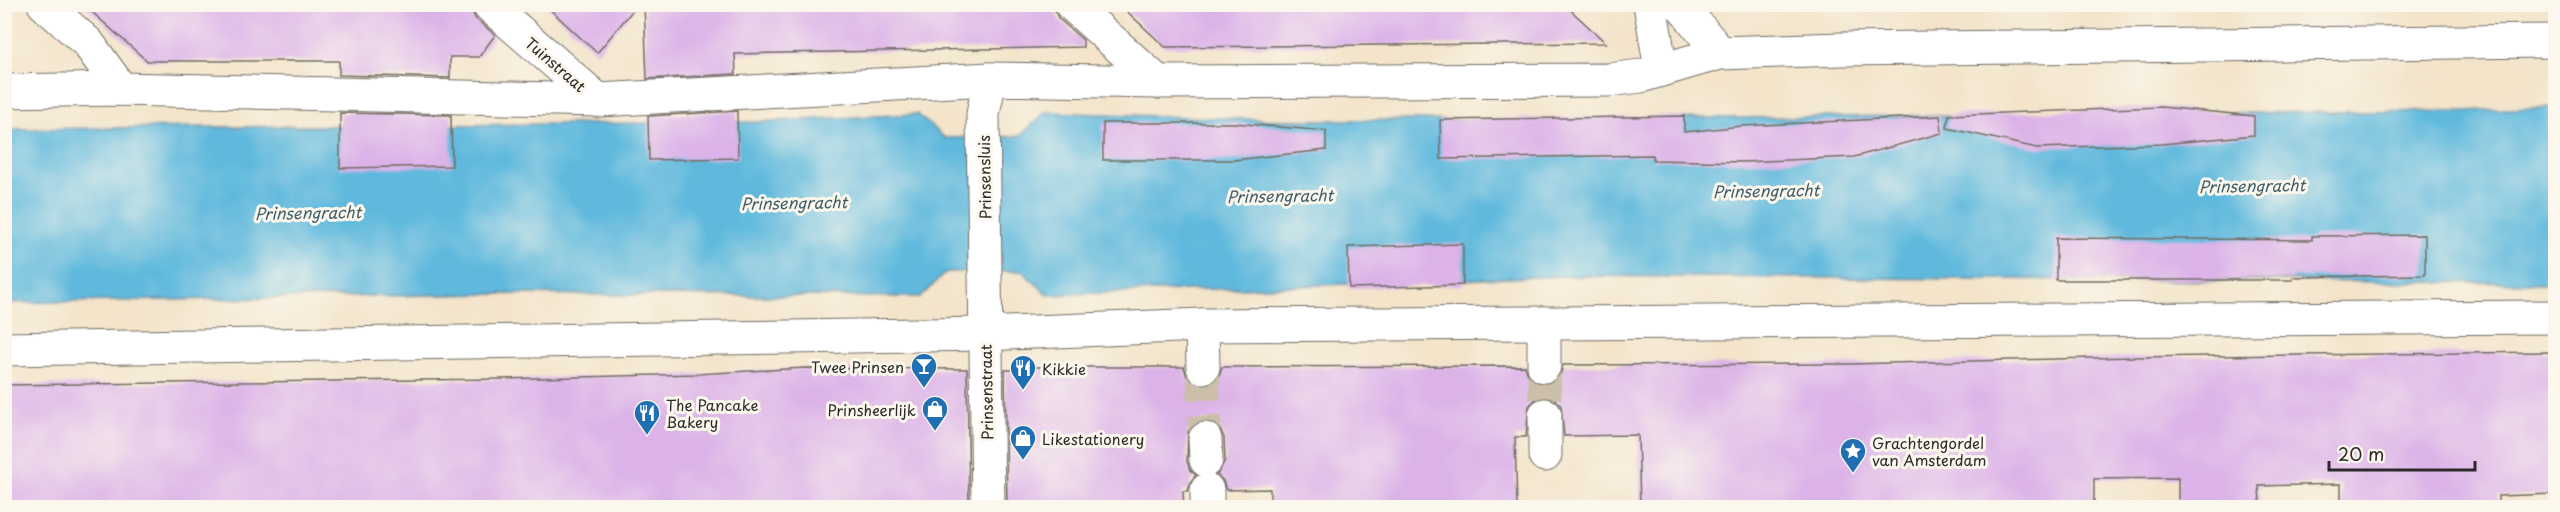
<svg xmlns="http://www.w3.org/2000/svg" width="2560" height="512" font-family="'Playpen Sans',sans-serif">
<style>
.water{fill:#60b9dd;stroke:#467284;stroke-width:1.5}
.building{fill:#dcb3e8}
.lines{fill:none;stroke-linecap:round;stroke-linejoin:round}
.minor-tunnel{stroke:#cbbfaa;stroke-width:33;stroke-dasharray:33 16;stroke-linecap:butt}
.minor-casing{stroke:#716c63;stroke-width:35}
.minor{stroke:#fff;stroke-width:33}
.labels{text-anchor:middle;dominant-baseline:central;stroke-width:6;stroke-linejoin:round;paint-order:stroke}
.street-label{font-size:15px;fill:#2b2b2b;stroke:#fbf7ec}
.poi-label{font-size:15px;fill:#2b2b2b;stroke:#fbf7ec;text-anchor:start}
.water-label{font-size:16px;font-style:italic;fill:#3e5d69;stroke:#fbf7ec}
</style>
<rect width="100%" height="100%" fill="#fbf7ec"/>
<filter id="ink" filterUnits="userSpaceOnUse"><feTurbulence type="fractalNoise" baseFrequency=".0167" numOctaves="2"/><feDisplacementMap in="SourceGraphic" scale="12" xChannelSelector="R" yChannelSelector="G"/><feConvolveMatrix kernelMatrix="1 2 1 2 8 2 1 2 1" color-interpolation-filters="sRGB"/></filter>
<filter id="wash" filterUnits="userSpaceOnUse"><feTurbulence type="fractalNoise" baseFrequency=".008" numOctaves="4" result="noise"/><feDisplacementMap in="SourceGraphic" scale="24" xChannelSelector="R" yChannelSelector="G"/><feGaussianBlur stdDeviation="1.35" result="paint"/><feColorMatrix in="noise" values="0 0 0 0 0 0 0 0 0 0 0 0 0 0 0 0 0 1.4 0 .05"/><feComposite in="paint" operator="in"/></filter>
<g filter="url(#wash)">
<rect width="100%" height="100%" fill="#f3e4ca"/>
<path class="water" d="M2555,107V283L1564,276L1048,295L1022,271L946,272L921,297L489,294L5,303L4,129L757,122L917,114L945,138L1020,136L1045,112L1273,120H1498L2465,111Z"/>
<g id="blocks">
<g class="building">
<path d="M83,4H470L475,18L495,35L479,57H450V78L339,75V61H147Z"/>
<path d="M544,4H638L597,53Z"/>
<path d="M644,4H1053L1058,18L1083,40V47L735,54L736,74L647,79Z"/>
<path d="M1119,4H1564L1606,43L1165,47Z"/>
<path d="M2161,107L2254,116V135L2162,144L2037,148L1947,128L1949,115Z"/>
<path d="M737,111L738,158L649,160L648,116Z"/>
<path d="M340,113L451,115L452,166L340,168Z"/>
<path d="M1684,116V132L1742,126L1940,116L1942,133L1854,157L1744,162L1653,160V155L1441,159L1440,120Z"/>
<path d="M1103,123H1234L1326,131V150L1234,160H1103Z"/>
<path d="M2425,235V275L2293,277V280H2056V238L2312,240V236Z"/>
<path d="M1463,244V285L1349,288L1348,247Z"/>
<path d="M2556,352V494L2498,496V507H2341V484L2259,486L2260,503L2237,504V507H2178V478L2094,479V507H1640L1638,435L1564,436L1561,406L1555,399L1546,396L1536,399L1529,406L1526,437H1515L1517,507L1391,505V507H1270V489L1226,490L1223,481L1217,475L1225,460L1224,438L1220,428L1213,422L1205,420L1195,423L1188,431L1187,461L1190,470L1196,475L1191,481L1188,491H1183L1184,507H1007L1005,370H1016V367H1184L1187,377L1194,383L1203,386L1213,383L1219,376L1222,367L1525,366L1528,375L1534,382L1545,385L1553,382L1560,376L1563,365L1850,364L2133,357Z"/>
<path d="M805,368L967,369L969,507H4V385L501,379L696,374Z"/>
</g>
</g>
</g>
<g filter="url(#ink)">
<use href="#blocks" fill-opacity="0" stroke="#716c63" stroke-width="1.5"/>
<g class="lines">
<g class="minor-tunnel">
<path d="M1544,366L1545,415"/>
<path d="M1203,367L1205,439"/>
</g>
<g class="minor-casing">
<g id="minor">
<path d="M44,4L88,43L121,89"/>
<path d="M488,4L598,100"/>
<path d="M1071,4L1158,82"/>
<path d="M1650,4L1661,69"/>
<path d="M1680,4L1720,53"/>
<path d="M4,91L121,89L598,100L990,79L1158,82L1608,80L1641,76L1720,53L1842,49L2556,41"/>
<path d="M1544,323V366"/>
<path d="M1202,325L1203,367"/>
<path d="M4,349L985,334L1202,325L2556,317"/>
<path d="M1545,415V455"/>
<path d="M1205,439L1206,460"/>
<path d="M1207,490V506"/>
<path d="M988,508L983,114L990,79"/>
</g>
</g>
<use href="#minor" class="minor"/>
</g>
</g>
<defs>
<g id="bar-pin" transform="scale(1.35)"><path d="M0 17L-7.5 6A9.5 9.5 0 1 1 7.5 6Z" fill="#1f6fb2" stroke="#fbf7ec"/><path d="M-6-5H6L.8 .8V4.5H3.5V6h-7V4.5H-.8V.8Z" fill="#fff"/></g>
<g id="restaurant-pin" transform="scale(1.35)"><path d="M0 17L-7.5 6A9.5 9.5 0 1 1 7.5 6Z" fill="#1f6fb2" stroke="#fbf7ec"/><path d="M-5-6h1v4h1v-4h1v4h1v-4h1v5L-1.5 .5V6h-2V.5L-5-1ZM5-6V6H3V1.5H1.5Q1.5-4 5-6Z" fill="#fff"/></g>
<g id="shop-pin" transform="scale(1.35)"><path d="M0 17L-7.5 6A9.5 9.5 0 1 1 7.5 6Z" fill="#1f6fb2" stroke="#fbf7ec"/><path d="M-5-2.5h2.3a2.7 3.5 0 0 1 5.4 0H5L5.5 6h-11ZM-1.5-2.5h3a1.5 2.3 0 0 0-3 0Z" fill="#fff"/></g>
<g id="sight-pin" transform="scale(1.35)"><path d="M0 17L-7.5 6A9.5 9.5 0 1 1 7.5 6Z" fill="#1f6fb2" stroke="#fbf7ec"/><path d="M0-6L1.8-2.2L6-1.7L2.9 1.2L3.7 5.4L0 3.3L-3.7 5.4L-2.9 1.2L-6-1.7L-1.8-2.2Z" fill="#fff"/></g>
</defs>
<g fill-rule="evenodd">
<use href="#bar-pin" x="924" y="366"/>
<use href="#restaurant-pin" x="1023" y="368"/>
<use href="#shop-pin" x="935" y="409"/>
<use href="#restaurant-pin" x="647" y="413"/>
<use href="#shop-pin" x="1023" y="438"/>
<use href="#sight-pin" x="1853" y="451"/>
</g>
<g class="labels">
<g class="street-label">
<text transform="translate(556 64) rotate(41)">Tuinstraat</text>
<text transform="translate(984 177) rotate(-91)">Prinsensluis</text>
<text transform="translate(986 392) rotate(-91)">Prinsenstraat</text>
</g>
<g class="poi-label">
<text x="904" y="366" text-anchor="end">Twee Prinsen</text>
<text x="1042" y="368">Kikkie</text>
<text x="666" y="404">The Pancake<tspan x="666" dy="17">Bakery</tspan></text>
<text x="916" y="409" text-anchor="end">Prinsheerlijk</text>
<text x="1042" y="438">Likestationery</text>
<text x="1872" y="442">Grachtengordel<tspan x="1872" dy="17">van Amsterdam</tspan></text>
</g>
<g class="water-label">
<text transform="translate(2252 185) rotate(-1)">Prinsengracht</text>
<text transform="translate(1766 190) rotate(-1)">Prinsengracht</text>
<text transform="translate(1280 195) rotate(-1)">Prinsengracht</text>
<text transform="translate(794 202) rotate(-1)">Prinsengracht</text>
<text transform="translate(308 212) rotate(-1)">Prinsengracht</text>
</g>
</g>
<rect width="2560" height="512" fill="none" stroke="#fbf7ec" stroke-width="24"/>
<path d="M2329 461v9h146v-9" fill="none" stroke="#2b2b2b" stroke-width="3"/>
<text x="2338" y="461" font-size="18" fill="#2b2b2b" stroke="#fbf7ec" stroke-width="4.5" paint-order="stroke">20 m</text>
</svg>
